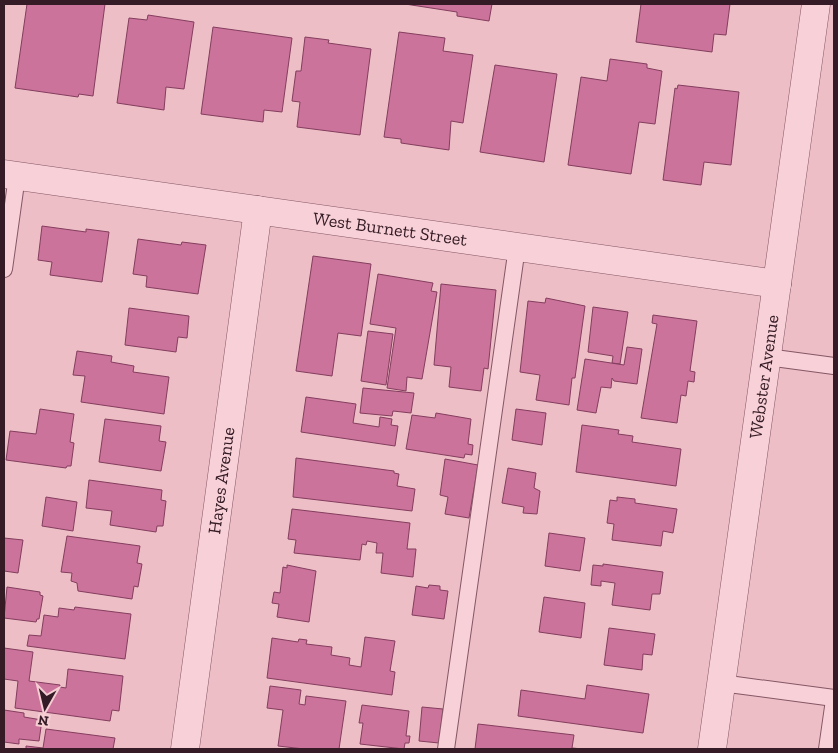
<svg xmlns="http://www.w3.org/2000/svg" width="838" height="753" font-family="'Zilla Slab',serif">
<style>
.building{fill:#cb739b;stroke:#843d5e}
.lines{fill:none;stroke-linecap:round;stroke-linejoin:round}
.service-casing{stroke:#855766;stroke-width:18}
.minor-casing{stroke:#855766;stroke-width:29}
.service{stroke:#f8d0d7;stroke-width:16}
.minor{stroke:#f8d0d7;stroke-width:28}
.labels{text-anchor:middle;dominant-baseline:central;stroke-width:4;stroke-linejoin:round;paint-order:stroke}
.street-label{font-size:18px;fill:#341b25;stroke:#f5cdd3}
</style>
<rect width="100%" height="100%" fill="#edbec5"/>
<g class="building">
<path d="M27,4H105L93,96L79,94L78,97L15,88Z"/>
<path d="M405,4H492L489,21L457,16V12Z"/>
<path d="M641,4H730L726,35L714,34L712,52L636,42Z"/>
<path d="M148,15L194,22L184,89L166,87L164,110L117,103L129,18L147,20Z"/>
<path d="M213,27L292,38L282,112L264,110L263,122L201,114Z"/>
<path d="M399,32L445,38L443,51L473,55L463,123L451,121L449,150L401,143V139L384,137Z"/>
<path d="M305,37L329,40L328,43L371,49L360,135L297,127L300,102L292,101L296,71H301Z"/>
<path d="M610,59L647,64V68L662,71L655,124L639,122L631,174L568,165L581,77L607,81Z"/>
<path d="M495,65L557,74L544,162L480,152Z"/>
<path d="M678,85L739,92L731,165L704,162L701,185L663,180L675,88L677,89Z"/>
<path d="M42,226L86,232V229L109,232L102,282L50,275L52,262L38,260Z"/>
<path d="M138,239L181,245L182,242L206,245L198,294L146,287L147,276L133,274Z"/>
<path d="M313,256L371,264L361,336L338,333L332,376L296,371Z"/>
<path d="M378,274L433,283L431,291L437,292L422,379L407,377L406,391L387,388L396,328L370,324Z"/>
<path d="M441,284L496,290L488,369L484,368L481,391L449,387L451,367L434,365Z"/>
<path d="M546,298L585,306L575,378H572L569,405L536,400L540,375L520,372L528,301L545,303Z"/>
<path d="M593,307L628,312L620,364L612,363L613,356L588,352Z"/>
<path d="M129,308L189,316L187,338L178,337L176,352L125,345Z"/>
<path d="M653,315L697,321L690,371L695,372L694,382L688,381L686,396L681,395L677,423L641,418L657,324L652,323Z"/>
<path d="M368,331L393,334L386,385L361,381Z"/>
<path d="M627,347L642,349L637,384L614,381L612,378L611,388L601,387L596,413L577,410L585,359L624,365Z"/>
<path d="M77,351L112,356L111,362L134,366L133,372L169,377L164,414L81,402L85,376L73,375Z"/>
<path d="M363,388L414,393L411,413L393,411L392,416L360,413Z"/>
<path d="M306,397L356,404L353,423L379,427L380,417L392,419L391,425L398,426L395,446L301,432Z"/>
<path d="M40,409L74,414L70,442L74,443L71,466H67L66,468L6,460L10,431L36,434Z"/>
<path d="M516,409L546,413L542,445L512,440Z"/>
<path d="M436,413L471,419L468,444L473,445L472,455L465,454L464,458L406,449L412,415L435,418Z"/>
<path d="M105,419L161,426L159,441L166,442L161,471L99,462Z"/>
<path d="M582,425L619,430L618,434L633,436L632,442L681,449L676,486L576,472Z"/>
<path d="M296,458L394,471V473L399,474L397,486L415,489L412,511L293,497Z"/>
<path d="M445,459L478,465L469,518L445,514L448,497L440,495Z"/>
<path d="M508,468L536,473L534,488L540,491L537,514L523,513L524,507L502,503Z"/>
<path d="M89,480L162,490L161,500L166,501L163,526H157L156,532L110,525L112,511L86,508Z"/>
<path d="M46,497L77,502L73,531L42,526Z"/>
<path d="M617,497L635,499V503L677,509L673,533L663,531L661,546L612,540L614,524L607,523L610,500L617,501Z"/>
<path d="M292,509L410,523L407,549H416L413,577L381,573L383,553H376L377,543L367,541L366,545L362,544L360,560L294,553L296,540L288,539Z"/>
<path d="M549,533L585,538L580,571L545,566Z"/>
<path d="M67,536L140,546L137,563L142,564L138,587L134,586L132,599L78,591L77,583L71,581L72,573L61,572Z"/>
<path d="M4,538L23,540L18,573L4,571Z"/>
<path d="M603,564L663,572L660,594H652L650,610L612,605L615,583L601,581V586L591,585L593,565L603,566Z"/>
<path d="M287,565L316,571L309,622L277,617L279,604L272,603L274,592L280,593L283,567L287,568Z"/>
<path d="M429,585L440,586V590L448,591L444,619L412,615L416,586L428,588Z"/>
<path d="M7,587L40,592V595L43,596L39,619H37L36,622L4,618Z"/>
<path d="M544,597L585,603L581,638L539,632Z"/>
<path d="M75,607L131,614L125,659L27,646L29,635L41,636L44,615L58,617L59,608L74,610Z"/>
<path d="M609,628L655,634L652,655L643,654L642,670L604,665Z"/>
<path d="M365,637L395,641L390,671L395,672L392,695L267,678L272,638L298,642L299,639L307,640L306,644L332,647L331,655L350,658L349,665L361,667Z"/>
<path d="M4,648L33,652L29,681L60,685V687L66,688L68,669L123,676L119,711L112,710L110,721L15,708L18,681L4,679Z"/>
<path d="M587,685L649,694L643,733L518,716L521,690L585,699Z"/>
<path d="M270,686L301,690L299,704L305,705L306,696L346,701L339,749H304L278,746L283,710L267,708Z"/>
<path d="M362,705L409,711L406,736H410L409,743H405L404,749L360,744L363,723H359Z"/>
<path d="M422,707L443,709L439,743L419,741Z"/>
<path d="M4,710L24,713V717L42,720L39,741L19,739V744L4,742Z"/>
<path d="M478,724L574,735L572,748L583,749H475Z"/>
<path d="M46,729L115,738L113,749H26V746L43,748Z"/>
</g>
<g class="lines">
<g class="service-casing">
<g id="service">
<path d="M4,269L17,176"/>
<path d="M767,357L834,366"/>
<path d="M721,683L834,698"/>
<path d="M446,749L517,247"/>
<path d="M827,749L834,700"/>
</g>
</g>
<g class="minor-casing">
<g id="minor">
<path id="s1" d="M4,174L777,284"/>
<path id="s2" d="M185,749L258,210"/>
<path id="s3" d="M712,749L816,4"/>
</g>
</g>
<use href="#service" class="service"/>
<use href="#minor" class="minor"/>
</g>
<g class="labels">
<g class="street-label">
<text stroke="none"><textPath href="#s1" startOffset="390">West Burnett Street</textPath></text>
<text stroke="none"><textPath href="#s3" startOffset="376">Webster Avenue</textPath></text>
<text stroke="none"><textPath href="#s2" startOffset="271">Hayes Avenue</textPath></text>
</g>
</g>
<rect width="838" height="753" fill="none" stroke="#341b25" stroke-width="10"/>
<g transform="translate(45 708) rotate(188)" stroke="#f5cdd3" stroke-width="4" paint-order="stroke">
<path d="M0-4L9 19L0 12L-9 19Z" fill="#341b25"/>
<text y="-8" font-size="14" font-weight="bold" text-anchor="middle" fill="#341b25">N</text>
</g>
</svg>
